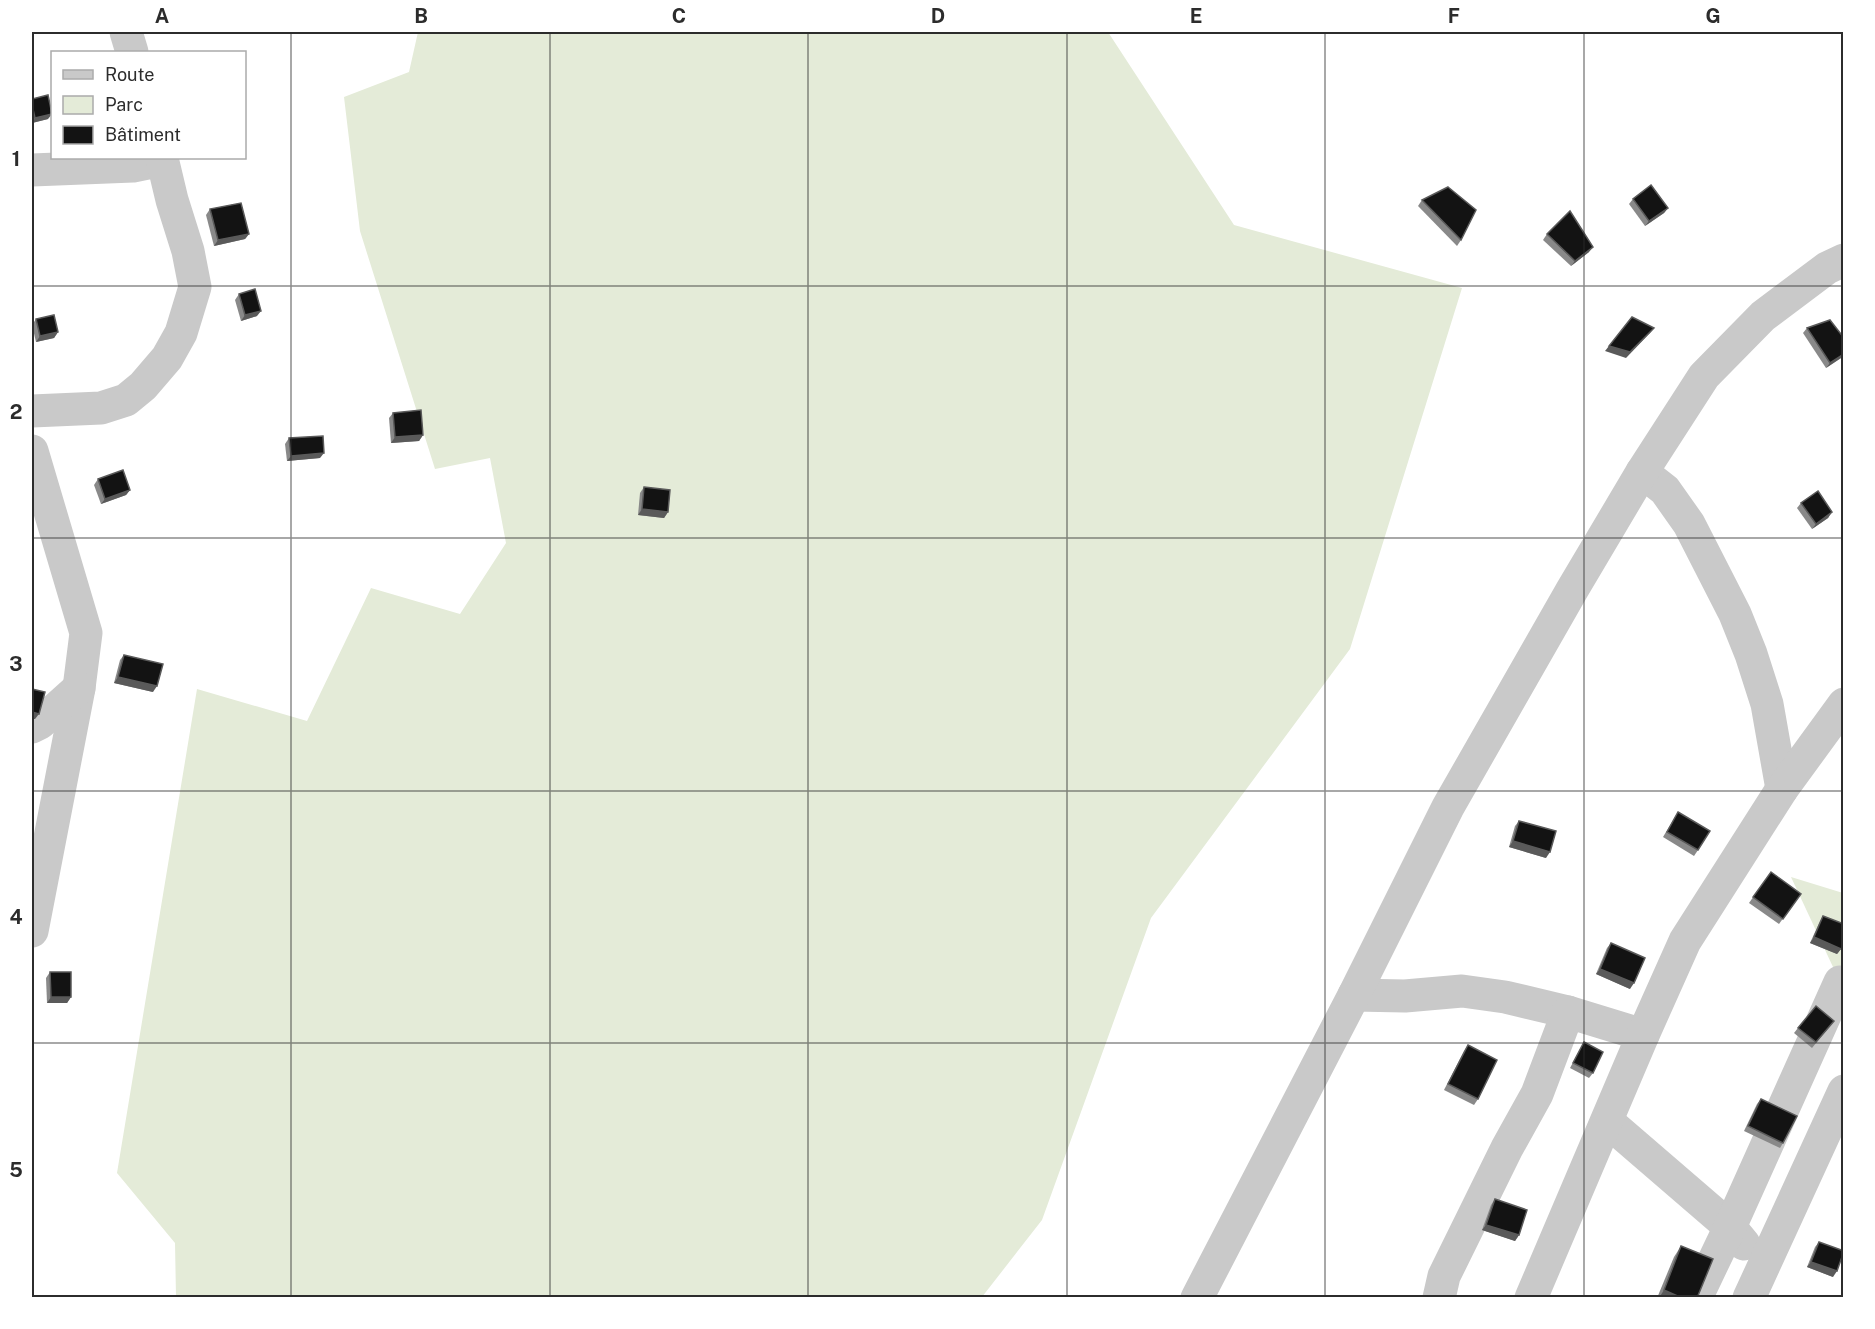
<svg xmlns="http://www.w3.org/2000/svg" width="1875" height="1329" font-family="'Public Sans',sans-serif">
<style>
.green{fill:#e4ebd8}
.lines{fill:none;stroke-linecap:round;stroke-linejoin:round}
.minor{stroke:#c9c9c9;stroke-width:33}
.wall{fill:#898989}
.shaded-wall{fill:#5a5a5a}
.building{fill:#131313;stroke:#5a5a5a;stroke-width:1.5}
.grid{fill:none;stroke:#2c2c2c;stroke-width:1.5;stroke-opacity:0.55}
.neatline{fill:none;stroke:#2c2c2c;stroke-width:2}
.grid-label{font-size:20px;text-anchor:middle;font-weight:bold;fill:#2c2c2c}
</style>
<rect width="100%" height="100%" fill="#fff"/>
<g class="green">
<path d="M418,32H1108L1234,225L1462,288L1350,649L1151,918L1042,1220L982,1297H176L175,1243L117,1173L197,689L307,721L371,588L460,614L506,543L490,458L435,469L360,231L344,97L409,72Z"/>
<path d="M1791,877L1843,893V983L1840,982Z"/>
</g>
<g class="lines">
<g class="minor">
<path d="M126,32L132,52"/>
<path d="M32,170L133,166L162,160"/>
<path d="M32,411L101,408L126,400L143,386L167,358L181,333L195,287L188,251L172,200L162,158"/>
<path d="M32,451L86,633L79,688L32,931"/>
<path d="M1642,472L1665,490L1689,524L1735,614L1751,654L1767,704L1782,789"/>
<path d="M32,727L40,723L79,688"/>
<path d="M1354,995L1405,996L1462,991L1505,997L1568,1012L1643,1035"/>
<path d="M1607,1121L1730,1227L1744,1244"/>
<path d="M1197,1298L1354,995L1448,807L1572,590L1642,472L1704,376L1763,316L1827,268L1844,260"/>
<path d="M1439,1298L1444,1276L1507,1148L1537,1094L1568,1012"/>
<path d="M1531,1298L1643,1035L1685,941L1782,789L1844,704"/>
<path d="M1696,1298L1730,1227L1840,982"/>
<path d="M1749,1298L1844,1091"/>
</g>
</g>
<g class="wall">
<path d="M32,99L48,119L32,123Z"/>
<path d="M1633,199L1668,208L1664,213L1645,226L1629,204Z"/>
<path d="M1422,200L1461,240L1457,246L1418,206Z"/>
<path d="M210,209L249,234L245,239L214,246L206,215Z"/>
<path d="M1547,234L1589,252L1571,266L1543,240Z"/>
<path d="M239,294L257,316L241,321L235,300Z"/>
<path d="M36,319L58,332L54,338L36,342L32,325Z"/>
<path d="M1807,328L1844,356L1826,368L1803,333Z"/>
<path d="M393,413L423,435L419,441L391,443L389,418Z"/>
<path d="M289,438L320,458L287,461L285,444Z"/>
<path d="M98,479L130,490L126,495L101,504L94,485Z"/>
<path d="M644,487L668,512L664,518L638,515L640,493Z"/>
<path d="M1801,503L1832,512L1828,518L1812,529L1797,508Z"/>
<path d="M124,655L153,692L114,683L120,660Z"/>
<path d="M1678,812L1698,850L1694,856L1663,837Z"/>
<path d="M1519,821L1546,858L1509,847L1515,826Z"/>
<path d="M1771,872L1801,894L1779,924L1749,903Z"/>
<path d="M1823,916L1841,949L1837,954L1810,943L1820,921Z"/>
<path d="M1611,943L1630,989L1596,974L1607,948Z"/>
<path d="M50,972L71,997L67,1003H47L46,978Z"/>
<path d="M1830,1026L1812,1048L1794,1033L1798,1028Z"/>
<path d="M1584,1042L1593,1073L1589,1078L1570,1068Z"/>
<path d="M1468,1045L1478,1099L1474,1105L1444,1090L1464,1051Z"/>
<path d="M1761,1099L1783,1143L1780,1148L1744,1131L1757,1104Z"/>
<path d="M1495,1199L1519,1235L1515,1241L1482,1230L1491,1205Z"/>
<path d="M1819,1242L1833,1277L1807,1267L1815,1247Z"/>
<path d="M1681,1246L1697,1298H1657L1674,1257Z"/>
</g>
<g class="shaded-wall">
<path d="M52,114L48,119L32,123L35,118Z"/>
<path d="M1668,208L1664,213L1645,226L1649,221Z"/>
<path d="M249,234L245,239L214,246L218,240Z"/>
<path d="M1593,247L1589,252L1571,266L1575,261Z"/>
<path d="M261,311L257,316L241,321L245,315Z"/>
<path d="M1654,328L1650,333L1626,358L1605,351L1609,346Z"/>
<path d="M58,332L54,338L36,342L40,336Z"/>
<path d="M1844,354V356L1826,368L1830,363Z"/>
<path d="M423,435L419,441L391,443L395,437Z"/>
<path d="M324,453L320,458L287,461L291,456Z"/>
<path d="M130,490L126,495L101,504L105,499Z"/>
<path d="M642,509L668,512L664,518L638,515Z"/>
<path d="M1832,512L1828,518L1812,529L1816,524Z"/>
<path d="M118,677L157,686L153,692L114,683Z"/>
<path d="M32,712L39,714L35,719H32Z"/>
<path d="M1513,841L1550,852L1546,858L1509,847Z"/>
<path d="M1814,937L1841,949L1837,954L1810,943Z"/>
<path d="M1600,969L1634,983L1630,989L1596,974Z"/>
<path d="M51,997H71L67,1003H47Z"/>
<path d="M1486,1225L1519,1235L1515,1241L1482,1230Z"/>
<path d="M1811,1262L1837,1271L1833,1277L1807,1267Z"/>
<path d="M1664,1290L1682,1298H1659Z"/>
</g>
<g class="building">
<path d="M48,95L52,114L35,118L32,105V99Z"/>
<path d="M1651,185L1668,208L1649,221L1633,199Z"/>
<path d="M1448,187L1476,210L1461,240L1422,200Z"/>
<path d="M241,203L249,234L218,240L210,209Z"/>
<path d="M1570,211L1593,247L1575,261L1547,234Z"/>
<path d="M255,289L261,311L245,315L239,294Z"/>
<path d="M54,315L58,332L40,336L36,319Z"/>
<path d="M1632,317L1654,328L1630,352L1609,346Z"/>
<path d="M1830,320L1844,338V354L1830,363L1807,328Z"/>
<path d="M421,410L423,435L395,437L393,413Z"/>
<path d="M323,436L324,453L291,456L289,438Z"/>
<path d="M123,470L130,490L105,499L98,479Z"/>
<path d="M644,487L670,490L668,512L642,509Z"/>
<path d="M1818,491L1832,512L1816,524L1801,503Z"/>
<path d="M124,655L163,664L157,686L118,677Z"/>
<path d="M32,689L45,692L39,714L32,712Z"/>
<path d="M1678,812L1710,831L1698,850L1667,832Z"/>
<path d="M1519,821L1556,831L1550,852L1513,841Z"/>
<path d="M1771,872L1801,894L1783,919L1753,897Z"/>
<path d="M1823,916L1844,924V943L1841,949L1814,937Z"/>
<path d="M1611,943L1645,958L1634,983L1600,969Z"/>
<path d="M50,972H71V997H51Z"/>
<path d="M1816,1006L1834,1021L1816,1042L1798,1028Z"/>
<path d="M1584,1042L1603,1052L1593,1073L1573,1063Z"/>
<path d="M1468,1045L1497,1060L1478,1099L1448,1084Z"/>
<path d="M1761,1099L1797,1116L1783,1143L1748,1126Z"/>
<path d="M1495,1199L1527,1210L1519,1235L1486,1225Z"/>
<path d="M1819,1242L1844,1251L1837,1271L1811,1262Z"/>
<path d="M1681,1246L1713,1259L1697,1298H1682L1664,1290Z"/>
</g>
<path class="grid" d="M291,32V1298M550,32V1298M808,32V1298M1067,32V1298M1325,32V1298M1584,32V1298M32,286H1844M32,538H1844M32,791H1844M32,1043H1844"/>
<rect width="1875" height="1329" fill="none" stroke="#ffffff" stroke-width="66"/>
<rect x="51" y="51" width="195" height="108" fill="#ffffff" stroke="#ababab" stroke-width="1.5"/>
<rect x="63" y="70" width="30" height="9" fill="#c9c9c9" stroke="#ababab" stroke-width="1.5"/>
<text x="105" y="81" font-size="18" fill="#2c2c2c">Route</text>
<rect x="63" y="96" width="30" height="18" fill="#e4ebd8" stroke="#ababab" stroke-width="1.5"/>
<text x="105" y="111" font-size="18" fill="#2c2c2c">Parc</text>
<rect x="63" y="126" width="30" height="18" fill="#131313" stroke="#ababab" stroke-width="1.5"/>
<text x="105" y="141" font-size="18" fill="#2c2c2c">Bâtiment</text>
<rect x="33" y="33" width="1809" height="1263" class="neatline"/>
<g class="grid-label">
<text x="162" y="23">A</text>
<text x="421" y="23">B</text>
<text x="679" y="23">C</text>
<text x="938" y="23">D</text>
<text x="1196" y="23">E</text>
<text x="1454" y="23">F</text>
<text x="1713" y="23">G</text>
<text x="16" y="166">1</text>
<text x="16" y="419">2</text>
<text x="16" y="671">3</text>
<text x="16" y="924">4</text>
<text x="16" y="1177">5</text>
</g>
</svg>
